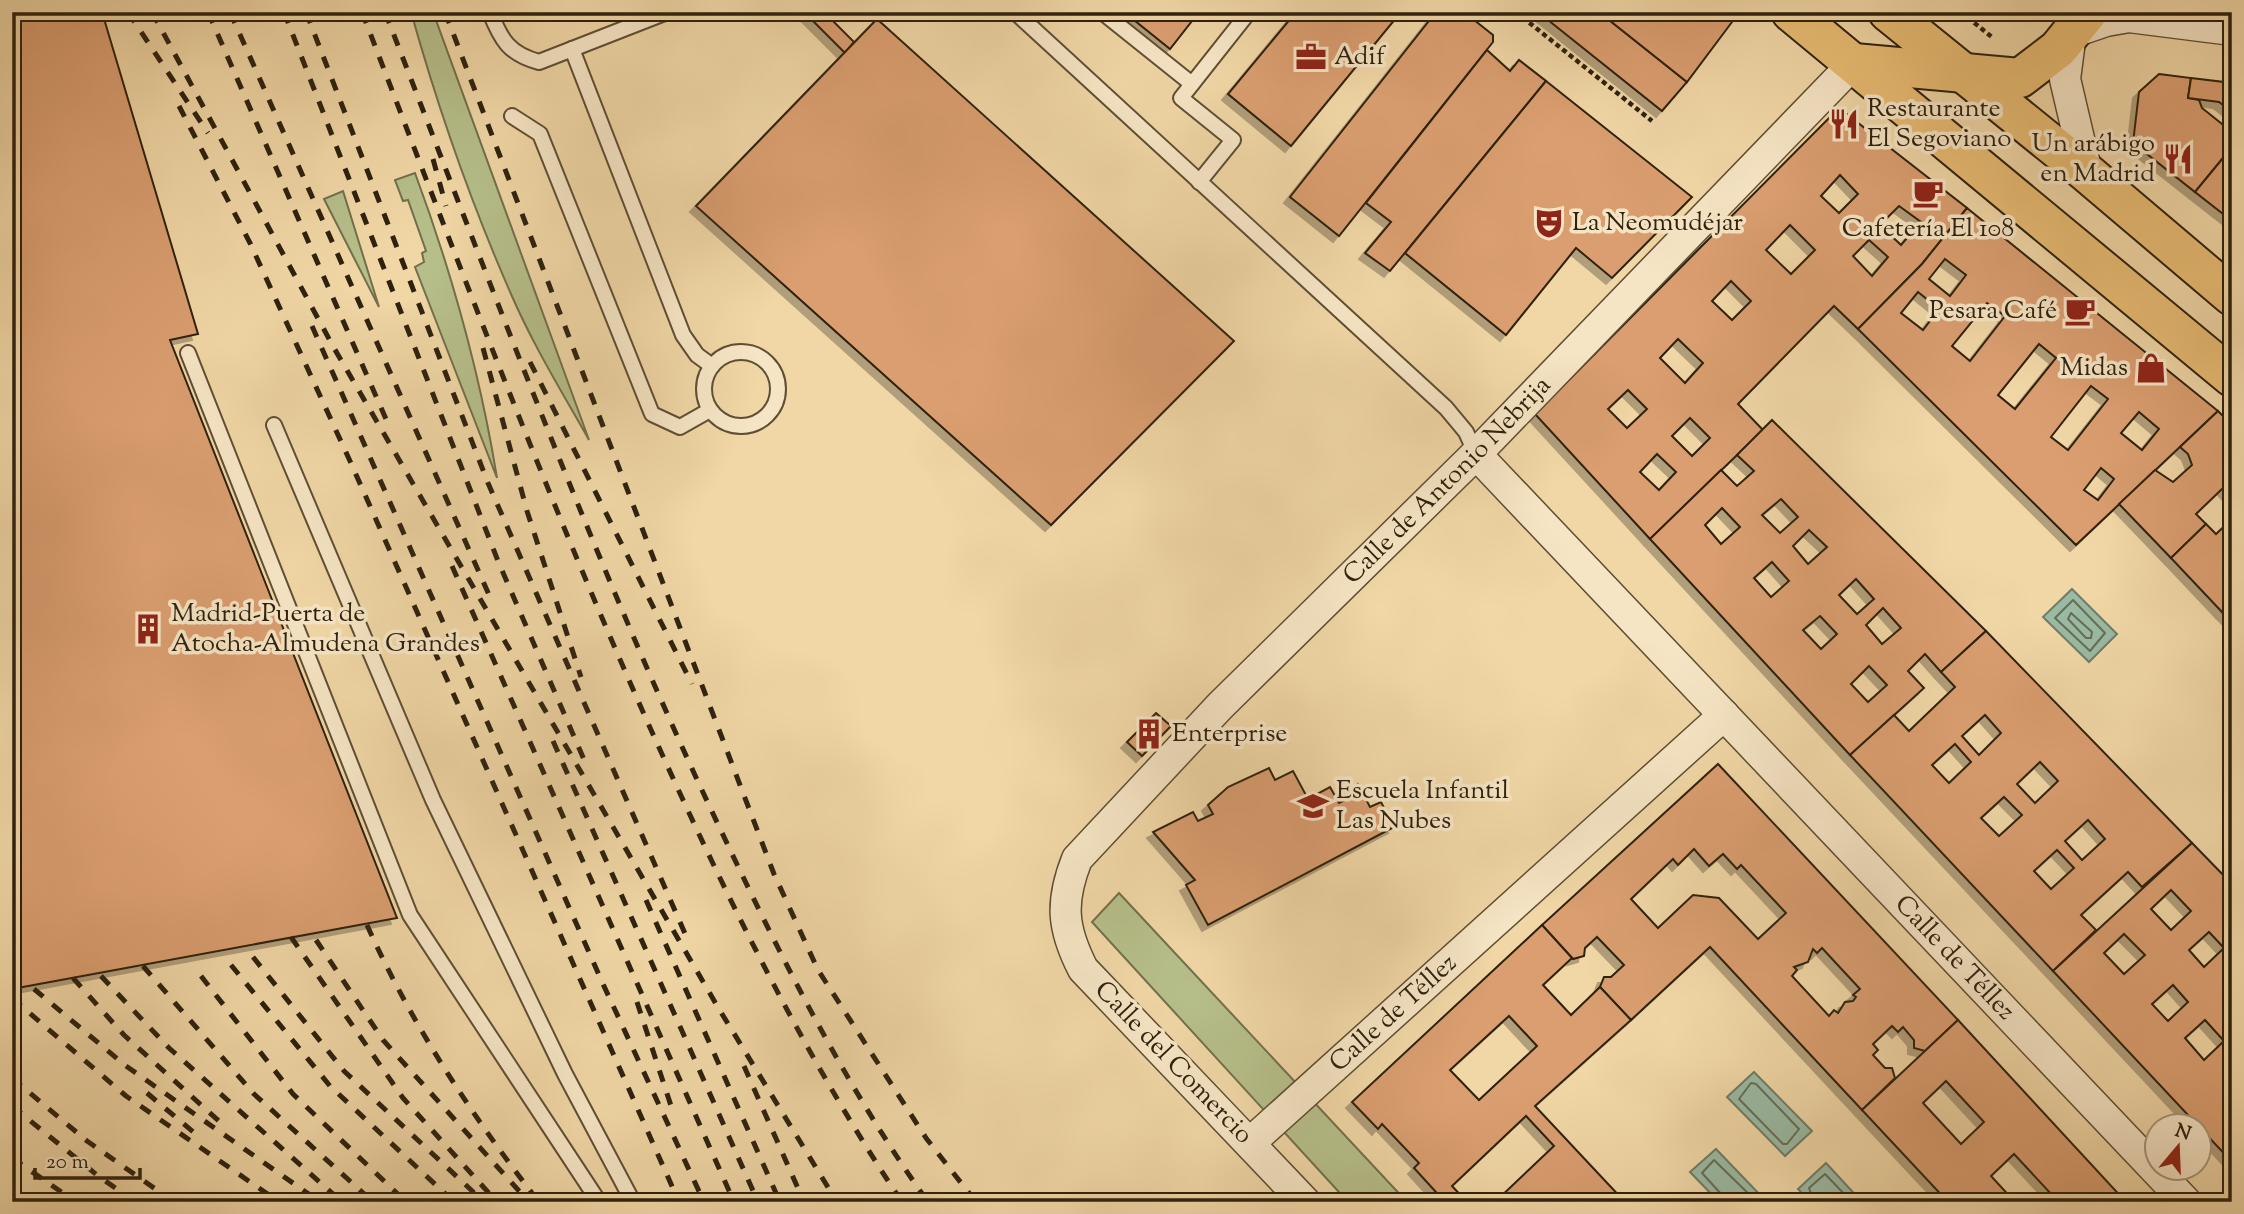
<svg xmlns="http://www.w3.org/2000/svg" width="2244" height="1214" font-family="'Sorts Mill Goudy',serif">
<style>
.green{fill:#b6bf8a;stroke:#72704c;stroke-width:2}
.water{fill:#9bbaa3;stroke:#6f7d67;stroke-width:2}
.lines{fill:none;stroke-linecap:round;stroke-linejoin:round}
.shore{stroke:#646e58;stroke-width:2}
.building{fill:#da9e6f;stroke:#2e210e;stroke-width:2;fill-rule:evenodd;filter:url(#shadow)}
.lane-casing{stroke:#5f4e34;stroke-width:18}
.street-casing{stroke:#5f4e34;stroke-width:33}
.primary-casing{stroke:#2e210e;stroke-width:42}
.path{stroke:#2e210e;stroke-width:4.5;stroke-dasharray:5 3.5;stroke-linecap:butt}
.lane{stroke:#f6e5c5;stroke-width:14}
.street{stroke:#f6e5c5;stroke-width:30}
.primary{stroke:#e8bc73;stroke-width:38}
.rail{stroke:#2e210e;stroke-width:5;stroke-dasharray:12 12;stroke-linecap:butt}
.labels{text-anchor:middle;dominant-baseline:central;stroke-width:7;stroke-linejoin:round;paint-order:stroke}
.poi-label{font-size:26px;fill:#2e210e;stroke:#f6e5c5;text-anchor:start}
.street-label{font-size:26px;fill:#2e210e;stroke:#f6e5c5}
</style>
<defs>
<filter id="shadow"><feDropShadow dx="-6" dy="6" stdDeviation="0" flood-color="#0004"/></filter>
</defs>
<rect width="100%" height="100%" fill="#f1d7a6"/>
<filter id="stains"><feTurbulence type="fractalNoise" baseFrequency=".00286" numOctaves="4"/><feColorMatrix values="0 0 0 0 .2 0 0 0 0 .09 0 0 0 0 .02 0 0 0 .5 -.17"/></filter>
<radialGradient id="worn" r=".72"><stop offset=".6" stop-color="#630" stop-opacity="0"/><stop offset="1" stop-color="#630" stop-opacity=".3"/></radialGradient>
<g class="green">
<path d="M411,12H433L589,440C562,392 533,345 511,294C471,203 438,108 411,12Z"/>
<path d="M415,173C452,273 480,373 497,478L415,267L424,262L422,253L426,251L408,200L403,201L395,180Z"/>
<path d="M343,191L379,307L324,199Z"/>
<path d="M1119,893L1407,1202H1348L1092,922Z"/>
</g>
<g class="water">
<path d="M2072,589L2117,634L2089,662L2043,617Z"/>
<path d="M1754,1072L1812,1131L1785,1156L1727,1097Z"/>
<path d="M1716,1149L1765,1200L1763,1202H1719L1690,1172Z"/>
<path d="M1826,1163L1862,1202H1810L1798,1189Z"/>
</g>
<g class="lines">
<g class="shore">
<path d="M2073,600L2105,633L2090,651L2055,618Z"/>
<path d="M2071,613L2092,632L2091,638H2086L2068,619Z"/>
<path d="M1751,1083L1756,1084L1799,1129L1787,1144H1783L1739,1099Z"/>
<path d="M1724,1202L1722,1195L1702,1173L1714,1160L1757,1202"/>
<path d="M1814,1202L1809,1188L1825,1174L1852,1202"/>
</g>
</g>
<g class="building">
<path d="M12,12H102L198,334L170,340L397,918L12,989Z"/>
<path d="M804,12H824L854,42L845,53Z"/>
<path d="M1124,12H1199L1170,49Z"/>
<path d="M1296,12H1401L1291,146L1228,94Z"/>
<path d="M1436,12H1464L1493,35V42L1339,236L1290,197Z"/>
<path d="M1538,12H1599L1687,82L1662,111Z"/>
<path d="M1599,12H1720L1732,22L1687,82Z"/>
<path d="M877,19L1234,341L1051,525L696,206Z"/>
<path d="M1487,50L1510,71L1519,60L1546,81L1390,271L1365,253L1391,222L1366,203Z"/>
<path d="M2159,74L2191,78L2188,98L2199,100L2202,108L2232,132V147L2195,192L2133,143L2139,92Z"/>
<path d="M2191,78L2232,83V112L2219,102L2188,98Z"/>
<path d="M1546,81L1692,197L1612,278L1576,248L1506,335L1405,253Z"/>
<path d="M1839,108L1967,208L1922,264L1858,329L1834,306L1738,404L1763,430L1650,539L1535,414ZM1840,175L1858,194L1839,213L1821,196ZM1899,206L1921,222L1901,245L1880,225ZM1790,225L1815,250L1791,274L1766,250ZM1869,240L1888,257L1872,276L1853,256ZM1731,281L1751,301L1732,320L1712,301ZM1678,339L1703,363L1685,383L1660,358ZM1628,390L1647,409L1627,428L1608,409ZM1690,418L1710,438L1692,456L1672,436ZM1657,454L1676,472L1659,490L1640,472Z"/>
<path d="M2232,147V221L2195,192Z"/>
<path d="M1967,208L2218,411L2076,545L1858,329L1922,264ZM1945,259L1966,275L1950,296L1929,279ZM1918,292L1939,309L1923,330L1901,313ZM1987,303L2005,316L1970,361L1952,346ZM2039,344L2056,358L2015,409L1998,395ZM2091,386L2108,399L2068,450L2051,437ZM2139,412L2159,429L2142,450L2121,433ZM2101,468L2114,479L2098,500L2084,490Z"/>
<path d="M2218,411L2232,425V498L2223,488L2196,514L2206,524L2171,558L2119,504L2155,470L2173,482L2192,465L2188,454L2180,447Z"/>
<path d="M1772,420L1986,631L1941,672L1925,654L1908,671L1924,688L1850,755L1650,539L1721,470L1737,486L1754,471L1737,455ZM1781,499L1798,517L1780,533L1762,515ZM1722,508L1740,527L1721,544L1705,525ZM1809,530L1827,547L1808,564L1793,546ZM1772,562L1789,581L1771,597L1754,578ZM1856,579L1874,599L1857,614L1839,595ZM1883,608L1901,628L1882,644L1866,625ZM1820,616L1837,634L1821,649L1803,630ZM1869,666L1887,685L1868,702L1851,684Z"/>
<path d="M2232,519V602L2222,612L2171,558L2206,524L2216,534Z"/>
<path d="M2232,602V622L2222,612Z"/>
<path d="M1986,631L2192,843L2142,887L2128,872L2081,915L2096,930L2053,971L1850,755L1894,715L1909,731L1955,687L1941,672ZM1985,715L2001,733L1979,755L1962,736ZM1955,744L1971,762L1949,783L1932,765ZM2040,762L2058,781L2035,803L2017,784ZM2004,797L2022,815L1999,836L1981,818ZM2088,820L2105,839L2082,860L2065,841ZM2057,850L2074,868L2051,889L2034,871Z"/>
<path d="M1156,713L1171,726L1142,756L1127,742Z"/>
<path d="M1718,764L1958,1020L1925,1051L1914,1048V1040L1903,1027L1898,1032L1892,1026L1873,1044L1878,1050L1873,1055L1885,1068H1892L1895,1078L1862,1110L1710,947L1631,1020L1600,987L1604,977H1611L1624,965L1597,937L1585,948L1584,956L1573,959L1542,925ZM1694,849L1709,866L1723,854L1737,869L1741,865L1786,913L1758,939L1719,898L1693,895L1658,928L1631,899L1673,859L1678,865ZM1822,948L1860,989L1853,995L1856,997L1853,1001L1845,1002L1838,1013L1834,1010L1829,1016L1792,976L1797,970L1794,967L1808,962L1813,949L1817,953Z"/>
<path d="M1269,768L1275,780L1293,771L1308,799L1330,787L1339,803L1349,798L1345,791L1358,784L1370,807L1381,802L1394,827L1208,925L1186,885L1195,880L1153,832L1193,812L1198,821L1213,814L1208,805L1228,787Z"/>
<path d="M2192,843L2232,884V987L2228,990L2232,994V1162L2053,971ZM2171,890L2191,911L2171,930L2151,909ZM2209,932L2224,948L2204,967L2189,950ZM2124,934L2145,955L2124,974L2104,953ZM2173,985L2188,1002L2168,1021L2152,1004ZM2205,1020L2224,1041L2204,1060L2185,1038Z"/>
<path d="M1542,925L1572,958L1543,985L1571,1015L1600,987L1631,1020L1535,1106L1625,1202H1495L1554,1146L1526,1116L1452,1186L1467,1202H1445L1414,1168L1419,1163L1382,1124L1378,1129L1352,1102ZM1509,1016L1537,1046L1479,1100L1450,1070Z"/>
<path d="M1958,1020L2126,1202H2048L2053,1196L2014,1154L1991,1176L2015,1202H1948L1862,1110ZM1946,1081L1984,1122L1961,1144L1923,1103Z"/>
</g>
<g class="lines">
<g class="lane-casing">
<g id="lane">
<path d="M490,12C501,40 509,54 539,62L667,12"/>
<path d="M1015,12L1446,408L1466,432L1476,454"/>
<path d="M1102,12L1192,84"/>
<path d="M572,49L683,335L697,355L712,366"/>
<path d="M512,116L540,134L652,414L680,427L710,410"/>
<path d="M1199,182L1233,140L1181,98L1249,12"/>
<circle cx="741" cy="389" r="37"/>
<path d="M188,353L410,915L599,1202"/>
<path d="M274,425L433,800L565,1074L633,1202"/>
</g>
</g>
<g class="street-casing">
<g id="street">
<path d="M2087,173L2065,79L2071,33L2106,21L2129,17L2232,30"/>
<path id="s1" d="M1476,454L2186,1202"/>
<path id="s2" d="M1251,1142L1724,715"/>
<path id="s3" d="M1305,1202L1083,969C1062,928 1060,902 1077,859L1220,706L1476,454L1854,63"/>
</g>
</g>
<g class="primary-casing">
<g id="primary">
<path d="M1791,12L2232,377"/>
<path d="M1888,12L2087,173L2232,296"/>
<path d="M1854,63L2020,78L2058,49L2088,12"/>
</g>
</g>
<g class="path">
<path d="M1516,12L1652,121"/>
<path d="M1961,12L1993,38"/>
</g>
<use href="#lane" class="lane"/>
<use href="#street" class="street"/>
<use href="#primary" class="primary"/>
<g class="rail">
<path d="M128,12L208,133"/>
<path d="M152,12L334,348L719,1009L837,1202"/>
<path d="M208,12L389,426"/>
<path d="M230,12L490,597"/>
<path d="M284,12L498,561L585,762"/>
<path d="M306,12L488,483L687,938"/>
<path d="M362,12C455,254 546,496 652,732C725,894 803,1054 902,1202"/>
<path d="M385,12C486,272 583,533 700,786C767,929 836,1073 928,1202"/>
<path d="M445,12L774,874L818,970L926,1138L976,1202"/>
<path d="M179,106L250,243L350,461L679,1202"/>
<path d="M433,159L446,206"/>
<path d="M312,326L603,984L704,1202"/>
<path d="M483,348L527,511L581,677"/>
<path d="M530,362L692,684"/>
<path d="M452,566L734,1202"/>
<path d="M553,741L758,1202"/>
<path d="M646,900L780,1202"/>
<path d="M367,925C410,1021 468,1110 532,1193"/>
<path d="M291,937L403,1098L497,1202"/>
<path d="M316,940L383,1040L529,1202"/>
<path d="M253,957L344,1071L484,1202"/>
<path d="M231,965L330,1086L454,1202"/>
<path d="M143,966L254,1094L373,1202"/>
<path d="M101,976L169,1048L342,1202"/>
<path d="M201,976L293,1094L406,1202"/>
<path d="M73,978L124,1035L221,1123"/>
<path d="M34,989L126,1066L320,1202"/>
<path d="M12,998L126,1096L279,1202"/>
<path d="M637,1002L674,1115"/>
<path d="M744,1066L804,1202"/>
<path d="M12,1078L87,1141L174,1202"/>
<path d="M147,1093L198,1136"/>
<path d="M12,1106L97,1175L135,1202"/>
<path d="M12,1158L76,1202"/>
<path d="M12,1190L29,1202"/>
</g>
</g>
<defs>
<g id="office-bare" transform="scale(2.415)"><path d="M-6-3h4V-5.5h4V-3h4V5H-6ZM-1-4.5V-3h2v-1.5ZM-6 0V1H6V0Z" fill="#8f2418" stroke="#f6e5c5" stroke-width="2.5" paint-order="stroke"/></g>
<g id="restaurant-bare" transform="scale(2.415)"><path d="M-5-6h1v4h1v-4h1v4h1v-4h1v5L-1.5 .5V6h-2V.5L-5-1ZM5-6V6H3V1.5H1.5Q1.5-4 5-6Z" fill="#8f2418" stroke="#f6e5c5" stroke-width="2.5" paint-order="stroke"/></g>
<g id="cafe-bare" transform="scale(2.415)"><path d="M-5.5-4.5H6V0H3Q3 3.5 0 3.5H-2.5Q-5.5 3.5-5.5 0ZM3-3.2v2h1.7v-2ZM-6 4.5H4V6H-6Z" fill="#8f2418" stroke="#f6e5c5" stroke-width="2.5" paint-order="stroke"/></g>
<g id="theatre-bare" transform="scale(2.415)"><path d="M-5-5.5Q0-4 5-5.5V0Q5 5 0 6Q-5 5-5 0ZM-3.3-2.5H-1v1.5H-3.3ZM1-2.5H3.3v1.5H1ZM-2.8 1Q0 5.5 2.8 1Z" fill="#8f2418" stroke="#f6e5c5" stroke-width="2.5" paint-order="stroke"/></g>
<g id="shop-bare" transform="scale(2.415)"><path d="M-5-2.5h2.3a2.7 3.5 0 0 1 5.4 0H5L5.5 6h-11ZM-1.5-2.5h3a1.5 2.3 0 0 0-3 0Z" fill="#8f2418" stroke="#f6e5c5" stroke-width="2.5" paint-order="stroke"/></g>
<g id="building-bare" transform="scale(2.415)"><path d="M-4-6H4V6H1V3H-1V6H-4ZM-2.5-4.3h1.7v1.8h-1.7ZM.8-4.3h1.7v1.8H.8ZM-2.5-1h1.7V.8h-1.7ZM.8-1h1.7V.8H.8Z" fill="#8f2418" stroke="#f6e5c5" stroke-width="2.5" paint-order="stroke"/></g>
<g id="school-bare" transform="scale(2.415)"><path d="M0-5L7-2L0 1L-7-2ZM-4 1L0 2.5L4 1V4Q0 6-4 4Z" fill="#8f2418" stroke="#f6e5c5" stroke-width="2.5" paint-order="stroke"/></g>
</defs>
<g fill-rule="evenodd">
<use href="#office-bare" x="1311" y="57"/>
<use href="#restaurant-bare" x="1844" y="124"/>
<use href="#restaurant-bare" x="2178" y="159"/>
<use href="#cafe-bare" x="1928" y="193"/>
<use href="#theatre-bare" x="1549" y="223"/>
<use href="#cafe-bare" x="2080" y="311"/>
<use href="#shop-bare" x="2151" y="368"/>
<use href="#building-bare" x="148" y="629"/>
<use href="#building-bare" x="1149" y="734"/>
<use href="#school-bare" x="1313" y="806"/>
</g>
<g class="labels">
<g class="poi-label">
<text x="1334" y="57">Adif</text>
<text x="1867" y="109">Restaurante<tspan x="1867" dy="30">El Segoviano</tspan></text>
<text x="2155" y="144" text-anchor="end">Un arábigo<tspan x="2155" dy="30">en Madrid</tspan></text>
<text x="1572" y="223">La Neomudéjar</text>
<text x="1928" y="229" text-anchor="middle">Cafetería El 108</text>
<text x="2057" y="311" text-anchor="end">Pesara Café</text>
<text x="2128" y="368" text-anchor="end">Midas</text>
<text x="171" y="614">Madrid-Puerta de<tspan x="171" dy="30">Atocha-Almudena Grandes</tspan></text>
<text x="1172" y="734">Enterprise</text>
<text x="1336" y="791">Escuela Infantil<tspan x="1336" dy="30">Las Nubes</tspan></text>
</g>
<g class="street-label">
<text stroke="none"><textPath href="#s3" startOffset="966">Calle de Antonio Nebrija</textPath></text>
<text stroke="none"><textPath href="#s1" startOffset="695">Calle de Téllez</textPath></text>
<text stroke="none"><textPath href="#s2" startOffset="192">Calle de Téllez</textPath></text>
<text transform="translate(1173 1063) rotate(46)">Calle del Comercio</text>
</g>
</g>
<rect width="2244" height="1214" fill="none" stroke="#f1d7a6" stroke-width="42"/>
<rect x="14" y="14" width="2216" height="1186" fill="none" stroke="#2e210e" stroke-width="3.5"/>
<rect x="21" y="21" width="2202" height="1172" fill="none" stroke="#2e210e" stroke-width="2"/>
<g transform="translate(2178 1147) rotate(19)"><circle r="33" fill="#f6e5c5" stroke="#a6977c" stroke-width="2"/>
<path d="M0-5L12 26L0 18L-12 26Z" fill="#8f2418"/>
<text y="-10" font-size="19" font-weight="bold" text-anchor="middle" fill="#2e210e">N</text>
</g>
<path d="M35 1168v10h105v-10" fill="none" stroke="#2e210e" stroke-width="3.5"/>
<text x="46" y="1168" font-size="21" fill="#2e210e" stroke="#f6e5c5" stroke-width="5" paint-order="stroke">20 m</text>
<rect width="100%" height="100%" filter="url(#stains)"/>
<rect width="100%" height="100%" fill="url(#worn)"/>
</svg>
